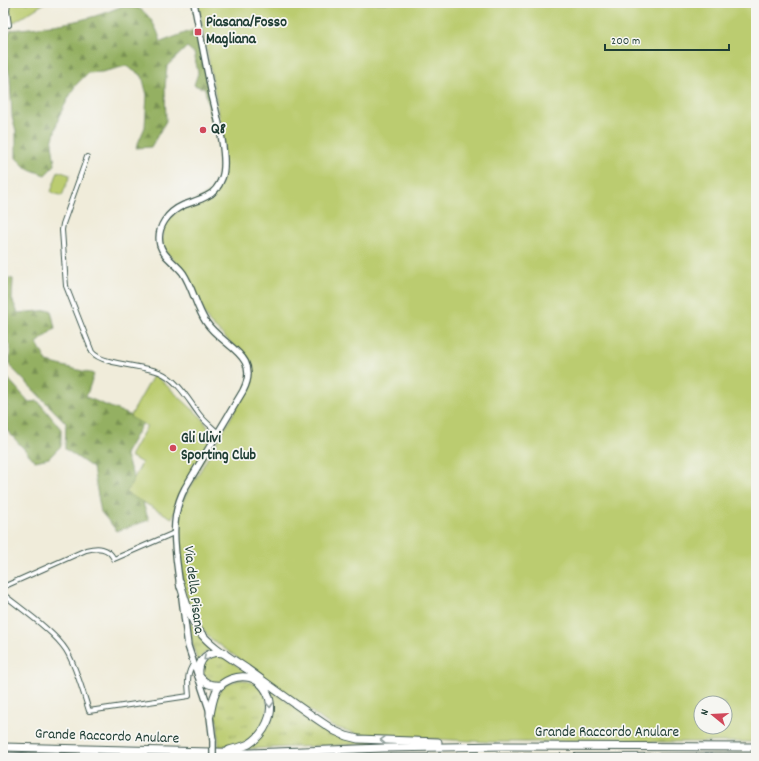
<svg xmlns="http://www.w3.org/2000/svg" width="759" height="761" font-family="Dekko,sans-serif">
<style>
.grass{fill:url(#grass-tufts);stroke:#6d8452}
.forest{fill:url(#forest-firs);stroke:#5a764b}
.green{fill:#bbcc6f;stroke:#6d8452;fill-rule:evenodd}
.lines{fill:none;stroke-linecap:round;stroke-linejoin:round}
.minor-casing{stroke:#3e574d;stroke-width:6}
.secondary-casing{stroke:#3e574d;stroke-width:8}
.motorway-casing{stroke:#3e574d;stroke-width:9}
.minor{stroke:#fff;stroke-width:4}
.secondary{stroke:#fff;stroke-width:5.5}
.motorway{stroke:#fff;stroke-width:7}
.secondary-bridge-casing{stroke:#3e574d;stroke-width:8;stroke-linecap:butt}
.secondary-bridge{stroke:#fff;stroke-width:5.5}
.oneway{stroke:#8f9e9a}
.poi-dot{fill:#d1495b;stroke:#f6f6f2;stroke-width:1.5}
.labels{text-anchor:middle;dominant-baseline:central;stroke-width:3.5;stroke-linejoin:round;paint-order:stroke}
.poi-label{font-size:15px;font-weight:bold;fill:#1f3d34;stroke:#f6f6f2;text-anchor:start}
.street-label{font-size:15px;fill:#1f3d34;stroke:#f6f6f2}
</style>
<defs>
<pattern id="grass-tufts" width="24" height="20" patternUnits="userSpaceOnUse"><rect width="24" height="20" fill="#bbcc6f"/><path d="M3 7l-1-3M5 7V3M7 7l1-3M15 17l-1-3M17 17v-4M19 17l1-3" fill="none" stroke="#97a75c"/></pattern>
<pattern id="forest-firs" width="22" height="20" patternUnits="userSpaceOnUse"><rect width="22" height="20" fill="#94b062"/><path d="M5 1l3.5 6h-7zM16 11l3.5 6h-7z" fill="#789052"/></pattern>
</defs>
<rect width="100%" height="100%" fill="#f6f6f2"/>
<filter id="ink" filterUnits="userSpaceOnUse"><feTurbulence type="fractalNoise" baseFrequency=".025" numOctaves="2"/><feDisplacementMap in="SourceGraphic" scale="8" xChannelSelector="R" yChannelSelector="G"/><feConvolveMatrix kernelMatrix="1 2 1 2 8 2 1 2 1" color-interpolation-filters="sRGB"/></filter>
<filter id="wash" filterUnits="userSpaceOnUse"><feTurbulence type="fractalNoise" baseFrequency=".012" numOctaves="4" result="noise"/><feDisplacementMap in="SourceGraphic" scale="16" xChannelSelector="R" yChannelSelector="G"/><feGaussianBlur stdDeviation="0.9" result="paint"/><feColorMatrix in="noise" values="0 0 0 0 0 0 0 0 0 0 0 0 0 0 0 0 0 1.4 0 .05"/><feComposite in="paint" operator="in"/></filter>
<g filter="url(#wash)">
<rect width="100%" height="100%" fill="#f0ecda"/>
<g class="grass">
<path d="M189,620L214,649L206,652L197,661L192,642Z"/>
<path d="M220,654L254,677L213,682L205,677L203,672L204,663L208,658Z"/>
<path d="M243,680C276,687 273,721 251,739C243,746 229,747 219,748C218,741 218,734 218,726C217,720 215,714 215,707C215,690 227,681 243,680Z"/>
<path d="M267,687L329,731L392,743L245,749L270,724C275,711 276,699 267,687Z"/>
</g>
<g class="forest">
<path d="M122,6C125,6 129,6 132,6C148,9 157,28 161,42L193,30L197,32L210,91L215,124L211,120L205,89L194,85L198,73L194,53L187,47L167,66L165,88L166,121L151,147L136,148L145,127L147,95L142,76L126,66L102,72L88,73L75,86L59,116L52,143L55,165L45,175L26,168L16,158V131L12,116L10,78L3,46L11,30C50,26 87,22 122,6Z"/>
<path d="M3,277L13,279L12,299L18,313L51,310L55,328L37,343L47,362L94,374L86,397L144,421L125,454L149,520L117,531L101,512L93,468L65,449L66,423L10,366V345L3,343Z"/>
<path d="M3,373L29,402L38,401L61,429V446L49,458L35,461L3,426Z"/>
</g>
<g class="green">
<path d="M3,3H45L3,29Z"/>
<path d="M198,3H756V742H490L361,735L331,726L210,638L193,615L183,585L177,526L181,504L244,395L251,375L250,364L244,355L209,322L185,272L166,252L162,242L163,230L169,219L180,209L221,186L224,142ZM701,703H725V727H701Z"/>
<path d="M58,171L70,175L62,196L51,192Z"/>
<path d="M154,374L202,418L215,439L172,518L126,493L142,463L130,456L147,426L130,417Z"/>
</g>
</g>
<g filter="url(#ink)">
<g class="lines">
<g class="minor-casing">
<g id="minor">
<path d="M8,3L7,11L9,25"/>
<path d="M87,157L63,224L62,230L66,286L92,352C102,365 143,365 159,372C178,380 187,398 199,414C204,421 212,427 218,433"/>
<path d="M3,587L86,550C98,547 108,547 114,559L174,533"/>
<path d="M3,594C20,608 55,632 66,650C76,666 83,692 89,711L189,696C188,683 186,674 194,663"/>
</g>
</g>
<g class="secondary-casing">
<g id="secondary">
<path d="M180,587C176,554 168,519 185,488L243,391C262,354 222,347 206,322C196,307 193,288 183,273C176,263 164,258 160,245C156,227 168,212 184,205C192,202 200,200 207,196C214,193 219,186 222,178C229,160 217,115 212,95C206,64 200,34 194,3"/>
<path d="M182,598L188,646L209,709L213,741"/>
</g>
</g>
<g class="motorway-casing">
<g id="motorway">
<path d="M180,583C185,599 189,617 199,631C211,647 231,658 247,669C276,690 305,712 335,731L346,736L358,739L438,742"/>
<path d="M221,685C211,686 205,684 199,676C197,659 208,650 224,653"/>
<path d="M210,715C212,705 213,696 218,688C221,684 226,681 231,679C259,668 279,698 267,723C263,732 257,739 249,744C243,747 235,748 229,750"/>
<path d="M3,747L210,752"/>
<path d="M217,752L250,753L383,748L506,746L756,747"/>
<path d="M3,756L77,758"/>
<path d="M358,758L756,757"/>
</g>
</g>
<use href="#minor" class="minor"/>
<use href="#secondary" class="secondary"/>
<use href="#motorway" class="motorway"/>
<g class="secondary-bridge-casing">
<path id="secondary-bridge" d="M213,741V758"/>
</g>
<use href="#secondary-bridge" class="secondary-bridge"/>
</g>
<defs><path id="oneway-chevron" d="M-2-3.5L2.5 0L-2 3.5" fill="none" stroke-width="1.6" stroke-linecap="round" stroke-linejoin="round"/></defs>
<g class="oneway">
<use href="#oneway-chevron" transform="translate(206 658) rotate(137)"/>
<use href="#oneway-chevron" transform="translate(270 705) rotate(87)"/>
<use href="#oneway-chevron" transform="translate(383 740) rotate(-177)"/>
</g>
</g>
<g class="poi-dot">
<rect x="194" y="28" width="8" height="8" rx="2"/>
<circle cx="203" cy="130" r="4"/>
<circle cx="173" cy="448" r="4"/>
</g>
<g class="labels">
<g class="poi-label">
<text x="206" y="23">Piasana/Fosso<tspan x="206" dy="17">Magliana</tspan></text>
<text x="211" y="130">Q8</text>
<text x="181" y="439">Gli Ulivi<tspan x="181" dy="17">Sporting Club</tspan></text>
</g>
<g class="street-label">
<text transform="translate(193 590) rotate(83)">Via della Pisana</text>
<text x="607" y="733">Grande Raccordo Anulare</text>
<text transform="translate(107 737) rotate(2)">Grande Raccordo Anulare</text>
</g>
</g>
<rect width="759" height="761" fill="none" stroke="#f6f6f2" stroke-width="16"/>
<g transform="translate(713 715) rotate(288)"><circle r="19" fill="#f6f6f2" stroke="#a0aca6"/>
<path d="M0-3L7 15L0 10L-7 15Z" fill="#d1495b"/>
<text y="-6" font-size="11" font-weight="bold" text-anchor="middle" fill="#1f3d34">N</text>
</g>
<path d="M605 44v6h124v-6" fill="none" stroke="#1f3d34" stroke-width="2"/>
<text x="611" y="44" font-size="12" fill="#1f3d34" stroke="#f6f6f2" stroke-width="3" paint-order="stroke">200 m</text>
</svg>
